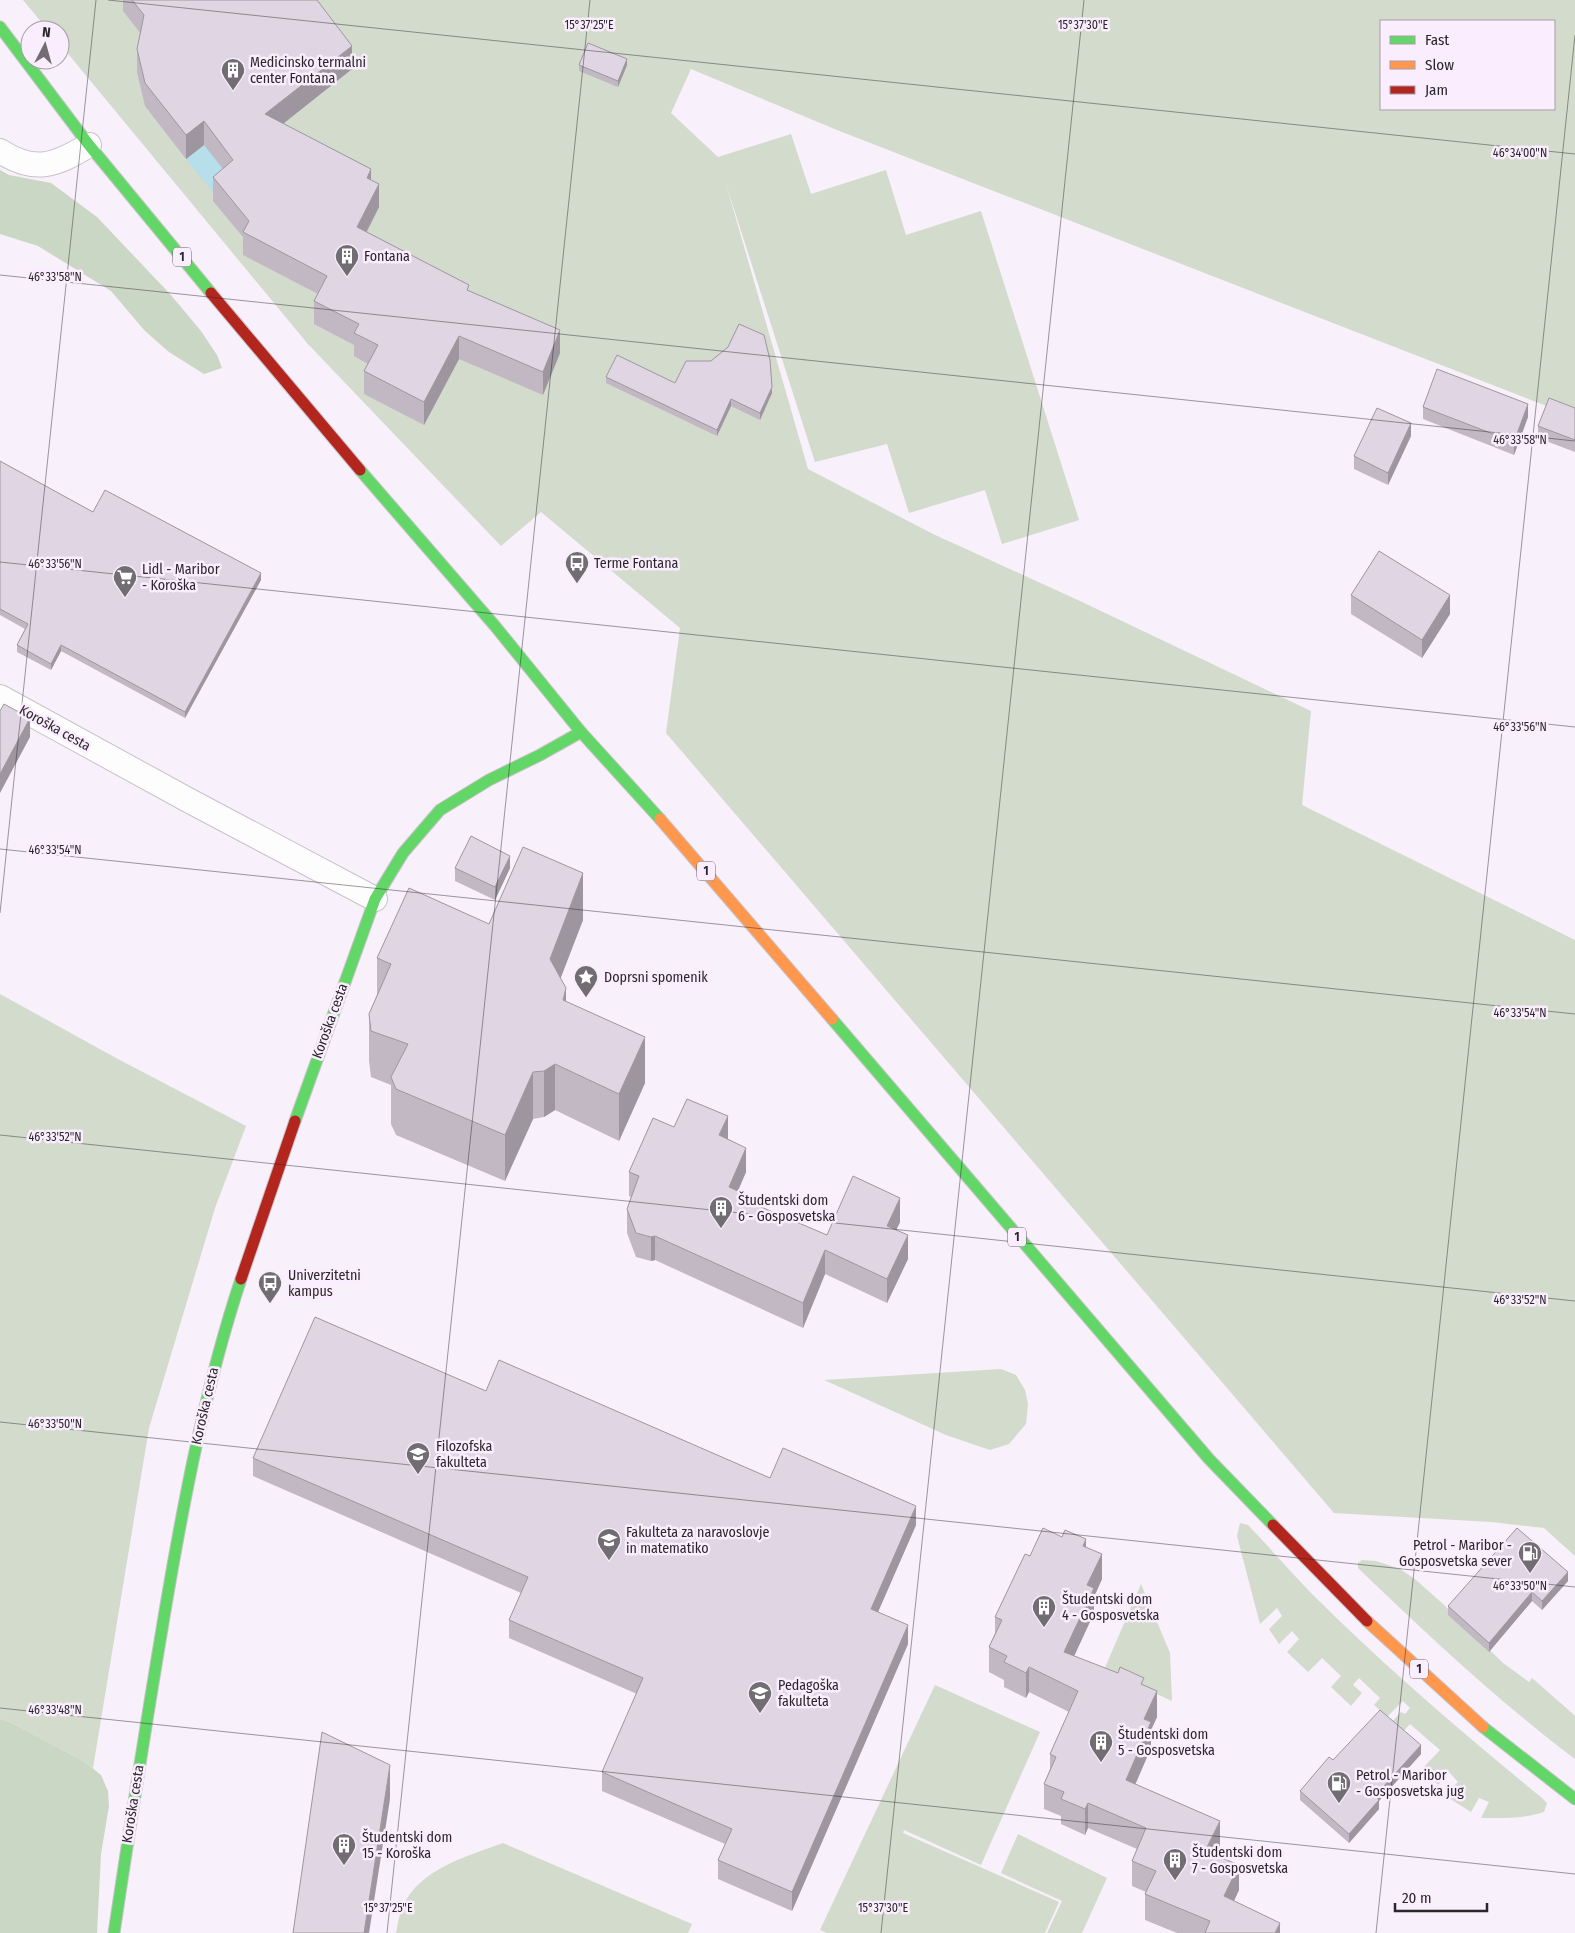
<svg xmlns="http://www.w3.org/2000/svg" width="1575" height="1933" font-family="'Fira Sans Condensed',sans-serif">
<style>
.green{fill:#d2dbcc;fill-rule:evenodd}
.forest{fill:#cbd7c5}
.water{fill:#b6dfeb}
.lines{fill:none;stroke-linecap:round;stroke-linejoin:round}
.street-casing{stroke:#c8c2c9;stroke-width:26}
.fast-casing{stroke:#c8c2c9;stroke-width:13}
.slow-casing{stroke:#c8c2c9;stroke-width:13}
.jam-casing{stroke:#c8c2c9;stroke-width:13}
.street{stroke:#fefdfe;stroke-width:24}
.fast{stroke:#63d668;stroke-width:11}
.slow{stroke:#ff974d;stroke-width:11}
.jam{stroke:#b3261e;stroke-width:11}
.wall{fill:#c1b8c3}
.shaded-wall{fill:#9d969f}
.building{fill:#e0d6e3;stroke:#9d969f}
.ticks{fill:none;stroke:#2a262b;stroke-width:1;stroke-opacity:0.45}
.labels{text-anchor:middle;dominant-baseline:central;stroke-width:5;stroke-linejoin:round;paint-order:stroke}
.shield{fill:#faedfd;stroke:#68626a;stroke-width:1}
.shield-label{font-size:12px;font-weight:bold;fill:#2a262b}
.poi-label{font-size:14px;fill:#2a262b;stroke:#faedfd;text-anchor:start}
.street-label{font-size:14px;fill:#2a262b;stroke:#faedfd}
.ticks-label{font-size:12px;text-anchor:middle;fill:#2a262b;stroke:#faedfd;stroke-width:5;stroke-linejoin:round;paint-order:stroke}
</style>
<rect width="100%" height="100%" fill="#f8f0fa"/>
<g class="green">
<path d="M23,0H1575V417L837,130L691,69L671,113L718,157L791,134L811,194L886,170L906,235L981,211L1079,520L1002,544L985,490L909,513L887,444L815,462L726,184L808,469L933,534L1080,601L1311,711L1302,805L1575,940V1556L1544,1528L1491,1522L1334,1513L666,733L680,628L541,512L501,546L307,343L60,44V30H48ZM1381,21H1554V109H1381Z"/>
<path d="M0,994L116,1058L246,1126L215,1208L149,1428L93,1768L85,1762L10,1722L0,1719Z"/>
<path d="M1001,1369L1016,1375L1025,1390L1028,1404L1026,1424L1009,1444L990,1450L946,1435L824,1380Z"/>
<path d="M1240,1523L1248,1525C1269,1547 1289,1570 1310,1592C1383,1665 1461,1732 1541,1797L1547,1803L1544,1812C1523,1819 1502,1818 1481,1818L1489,1802L1479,1798L1471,1812L1444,1795L1458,1782L1449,1772L1438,1785L1422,1769L1440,1750L1410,1724L1400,1735L1389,1725L1401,1712L1405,1714L1410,1708L1403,1701L1387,1717L1374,1705L1380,1698L1359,1678L1353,1685L1362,1693L1351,1706L1331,1687L1341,1676L1322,1658L1308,1672L1287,1652L1299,1639L1292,1631L1279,1644L1269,1629L1282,1616L1277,1608L1260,1624L1237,1536Z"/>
<path d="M1362,1560L1376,1561L1400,1569L1416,1580L1442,1603L1503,1663L1529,1682L1532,1678L1572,1713L1575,1716V1759C1498,1701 1428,1635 1358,1568V1563Z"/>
<path d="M1141,1584L1170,1653L1172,1701L1104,1670Z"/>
<path d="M935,1685L1040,1732L981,1865L904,1830L903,1833L1059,1902L1045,1933H827L820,1930Z"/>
<path d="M1018,1834L1107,1878L1082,1933H1047L1062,1901L1001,1873Z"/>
<path d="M503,1843L692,1924L688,1933H396C398,1924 399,1914 403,1906C420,1869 467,1856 503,1843Z"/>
</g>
<g class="forest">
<path d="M0,170L9,175L51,183L97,217L170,294L201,331L217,355L222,368L204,374L169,352L145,331L111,291L38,246L0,234Z"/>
<path d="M0,1719L10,1722L85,1762L101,1775L108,1791L109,1806L101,1854L97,1933H0Z"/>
</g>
<path class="water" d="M204,145L231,179L213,192L186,159Z"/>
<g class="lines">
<g class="street-casing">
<g id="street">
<path d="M0,151C35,174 56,165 89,145"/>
<path d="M0,697L188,800L375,899"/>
</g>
</g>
<g class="fast-casing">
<g id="fast">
<path d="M0,27L89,145L211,293"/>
<path d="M360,470L495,626L581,732L660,819"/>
<path d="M832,1019L1209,1459L1273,1525"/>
<path d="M295,1121L375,899L403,853L440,810L489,780L540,755L581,732"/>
<path d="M1483,1727L1575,1799"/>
<path d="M114,1933C130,1826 147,1718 165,1611C184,1499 205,1388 241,1279"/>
</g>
</g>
<g class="slow-casing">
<g id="slow">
<path d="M660,819L832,1019"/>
<path d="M1367,1621L1483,1727"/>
</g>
</g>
<g class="jam-casing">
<g id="jam">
<path d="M211,293L360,470"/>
<path d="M241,1279L295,1121"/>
<path d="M1273,1525L1367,1621"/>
</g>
</g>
<use href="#street" class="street"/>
<use href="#fast" class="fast"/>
<use href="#slow" class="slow"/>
<use href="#jam" class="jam"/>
</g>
<g class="wall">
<path d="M123,0H317L352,69L283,124L371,180L379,207L367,232L469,291L560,353L543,395L459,359L424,425L364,394V371L368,364L354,356V345L314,324V301L318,294L243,255V237L213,201V177L223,169L204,145L186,159L145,106L137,72V49L141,34L123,11Z"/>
<path d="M579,65H627L618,87L579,71Z"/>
<path d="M606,377L675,383L772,393L760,420L731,406L717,436L606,383Z"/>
<path d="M1423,407L1528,417L1514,455L1423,419Z"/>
<path d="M1575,408V452L1538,438V426Z"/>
<path d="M1411,436L1388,485L1354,469V456Z"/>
<path d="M0,461L93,512L261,580L185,718L61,651L51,670L17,652V645L25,629L0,615Z"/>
<path d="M1351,595L1450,614L1422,658L1351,614Z"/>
<path d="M455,868H510L495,900L455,881Z"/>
<path d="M583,920L560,978L566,1002L645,1083L619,1141L555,1110L544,1117L533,1119L505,1181L396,1135L391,1124V1085L371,1077L369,1061V1014L377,995V958L489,924Z"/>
<path d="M674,1127L728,1139L746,1172L738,1191L749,1202L827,1235L900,1222L896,1230L908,1259L887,1303L825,1274L803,1328L655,1260L651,1261L636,1257L627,1233V1209L631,1197L629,1196V1172Z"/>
<path d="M486,1391L770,1478L916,1525L878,1612L908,1644L792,1911L718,1879V1860L725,1844L602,1791V1772L637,1694L509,1638V1620L521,1593L253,1476V1458Z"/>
<path d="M1086,1548L1102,1579L1094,1597V1613L1074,1656L1144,1685L1157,1717L1151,1730V1748L1135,1784L1220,1846L1215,1855L1239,1890L1234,1901L1280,1933H1177L1145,1920V1894L1146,1892L1132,1886V1861L1137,1849L1088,1828L1085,1835L1061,1824V1816L1044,1809V1784L1050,1769V1754L1069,1712L1029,1692L1026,1698L1004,1687V1680L989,1672V1647L995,1633V1617L1030,1556Z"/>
<path d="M1568,1581L1542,1610L1532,1601L1489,1652L1448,1615V1606Z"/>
<path d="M1421,1754L1379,1801V1809L1349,1843L1300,1800V1791L1333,1760Z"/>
</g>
<g class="shaded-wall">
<path d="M352,46V69L265,138V114Z"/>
<path d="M627,59V65L618,87V81Z"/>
<path d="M204,121V145L186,159V135Z"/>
<path d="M371,169V193L367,178Z"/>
<path d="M379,184V207L357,250V227Z"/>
<path d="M560,330V353L543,395V372Z"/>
<path d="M459,336V359L424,425V402Z"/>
<path d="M772,387V393L760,420V413Z"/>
<path d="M731,399V406L717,436V430Z"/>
<path d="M1528,404V417L1514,455V442Z"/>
<path d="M1411,423V436L1388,485V473Z"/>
<path d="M261,573V580L185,718V712Z"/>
<path d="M1450,595V614L1422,658V640Z"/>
<path d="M61,645V651L51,670V664Z"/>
<path d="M30,718V737L0,793V774Z"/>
<path d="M510,856V868L495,900V887Z"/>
<path d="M583,873V920L550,1006V959Z"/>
<path d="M566,988V1034L563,1000Z"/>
<path d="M645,1037V1083L619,1141V1094Z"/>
<path d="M555,1064V1110L544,1117V1071Z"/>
<path d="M533,1072V1119L505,1181V1135Z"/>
<path d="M728,1116V1141L719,1135Z"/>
<path d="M746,1148V1172L729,1211V1187Z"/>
<path d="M900,1198V1222L887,1250V1226Z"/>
<path d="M908,1235V1259L887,1303V1279Z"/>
<path d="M655,1236V1260L651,1261V1237Z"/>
<path d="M825,1250V1274L803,1328V1303Z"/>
<path d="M916,1506V1525L871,1628V1609Z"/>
<path d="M1086,1539V1564L1083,1546Z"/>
<path d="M1102,1554V1579L1094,1597V1613L1064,1678V1652L1087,1585Z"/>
<path d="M1568,1572V1581L1542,1610V1601Z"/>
<path d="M1532,1592V1601L1489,1652V1643Z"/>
<path d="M908,1625V1644L792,1911V1892Z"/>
<path d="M1029,1667V1692L1026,1698V1673Z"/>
<path d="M1157,1691V1717L1151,1730V1748L1126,1806V1780L1144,1719Z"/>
<path d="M1421,1745V1754L1379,1801V1809L1349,1843V1834L1375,1796Z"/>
<path d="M390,1765V1799L369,1933H364Z"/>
<path d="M1088,1803V1828L1085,1835V1809Z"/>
<path d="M1220,1821V1846L1205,1876V1851Z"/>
<path d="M1239,1865V1890L1224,1922V1896Z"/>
<path d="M1280,1923V1933H1275Z"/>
</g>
<g class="building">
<path d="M132,0H317L352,46L265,114L371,169L367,178L379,184L357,227L469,285L467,290L560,330L543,372L459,336L424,402L364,371L378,345L354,333L359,324L314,301L327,276L243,232L249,221L213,177L233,160L204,121L186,135L145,83L137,49L144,15Z"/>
<path d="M588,43L627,59L618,81L579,65Z"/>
<path d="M739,324L764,335L770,360L772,387L760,413L731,399L717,430L606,377L617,355L675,383L686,361H711L728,347Z"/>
<path d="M1437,369L1528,404L1514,442L1423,407Z"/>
<path d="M1549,398L1575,408V440L1538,426Z"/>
<path d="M1377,408L1411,423L1388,473L1354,456Z"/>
<path d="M0,461L93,512L105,490L261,573L185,712L61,645L51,664L17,645L28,624L0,609Z"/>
<path d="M1379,551L1450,595L1422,640L1351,595Z"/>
<path d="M4,704L30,718L0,774V711Z"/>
<path d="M471,836L510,856L495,887L455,868Z"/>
<path d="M523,847L583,873L550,959L566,988L563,1000L645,1037L619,1094L555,1064L544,1071L533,1072L505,1135L396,1089L391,1077L408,1044L371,1031L369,1014L391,964L377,958L409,888L489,924Z"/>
<path d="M687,1099L728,1116L719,1135L746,1148L729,1187L749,1196L747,1201L827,1235L853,1176L900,1198L887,1226L908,1235L887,1279L825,1250L803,1303L655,1236L651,1237L636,1233L627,1209L639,1176L629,1172L653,1118L674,1127Z"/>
<path d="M315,1317L486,1391L499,1360L770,1478L783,1448L916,1506L871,1609L908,1625L792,1892L718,1860L732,1829L602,1772L643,1678L509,1620L528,1577L253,1458Z"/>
<path d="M1043,1528L1062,1537L1065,1530L1086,1539L1083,1546L1102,1554L1087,1585L1094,1588L1064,1652L1118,1673L1120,1667L1144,1678L1141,1684L1157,1691L1144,1719L1151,1722L1126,1780L1220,1821L1205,1851L1239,1865L1224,1896L1280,1923L1275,1933H1205L1210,1921L1145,1894L1156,1871L1132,1861L1146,1828L1088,1803L1085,1809L1061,1799L1064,1792L1044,1784L1056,1757L1050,1754L1078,1691L1029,1667L1026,1673L1004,1662L1007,1656L989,1647L1002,1620L995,1617L1025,1554L1030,1556Z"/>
<path d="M1517,1528L1568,1572L1542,1601L1532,1592L1489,1643L1448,1606Z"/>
<path d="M1380,1710L1421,1745L1375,1796L1379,1800L1349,1834L1300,1791L1329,1757L1333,1760Z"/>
<path d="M322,1732L390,1765L364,1933H293Z"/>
</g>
<path class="ticks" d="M108,0L1575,154M0,275L1575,441M0,562L1575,727M0,849L1575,1014M0,913L96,0M0,1135L1575,1301M0,1422L1575,1587M0,1708L1575,1874M387,1933L590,0M881,1933L1084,0M1376,1933L1575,35"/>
<defs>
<g id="building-pin" transform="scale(1.25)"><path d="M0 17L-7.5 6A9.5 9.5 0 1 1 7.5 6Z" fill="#726d73" stroke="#faedfd"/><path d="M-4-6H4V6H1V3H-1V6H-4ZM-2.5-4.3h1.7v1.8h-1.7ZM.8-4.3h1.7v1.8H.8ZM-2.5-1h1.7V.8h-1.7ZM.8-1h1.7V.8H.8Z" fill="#fff"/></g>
<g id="bus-pin" transform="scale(1.25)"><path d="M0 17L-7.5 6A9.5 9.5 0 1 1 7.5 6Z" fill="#726d73" stroke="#faedfd"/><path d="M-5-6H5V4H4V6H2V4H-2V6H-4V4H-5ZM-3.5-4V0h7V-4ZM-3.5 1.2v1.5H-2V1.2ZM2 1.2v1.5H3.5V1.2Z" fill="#fff"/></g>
<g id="supermarket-pin" transform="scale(1.25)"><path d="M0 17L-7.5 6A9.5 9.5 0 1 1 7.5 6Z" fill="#726d73" stroke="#faedfd"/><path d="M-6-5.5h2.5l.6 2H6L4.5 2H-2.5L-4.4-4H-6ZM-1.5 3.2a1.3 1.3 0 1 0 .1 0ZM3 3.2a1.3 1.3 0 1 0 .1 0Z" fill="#fff"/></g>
<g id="sight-pin" transform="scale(1.25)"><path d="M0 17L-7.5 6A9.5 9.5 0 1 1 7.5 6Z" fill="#726d73" stroke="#faedfd"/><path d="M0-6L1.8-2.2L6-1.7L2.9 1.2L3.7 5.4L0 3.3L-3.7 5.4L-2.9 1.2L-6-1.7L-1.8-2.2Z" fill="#fff"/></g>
<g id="university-pin" transform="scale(1.25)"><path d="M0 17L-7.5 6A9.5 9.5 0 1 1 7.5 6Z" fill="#726d73" stroke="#faedfd"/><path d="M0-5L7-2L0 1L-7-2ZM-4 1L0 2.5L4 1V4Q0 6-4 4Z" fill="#fff"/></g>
<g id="fuel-pin" transform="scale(1.25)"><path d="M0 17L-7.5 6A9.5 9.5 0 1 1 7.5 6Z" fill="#726d73" stroke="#faedfd"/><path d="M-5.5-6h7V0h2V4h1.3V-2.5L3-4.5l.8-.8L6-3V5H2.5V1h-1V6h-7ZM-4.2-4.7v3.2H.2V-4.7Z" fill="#fff"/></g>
</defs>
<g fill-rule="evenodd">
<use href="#building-pin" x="233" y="70"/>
<use href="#building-pin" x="347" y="256"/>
<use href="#bus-pin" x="577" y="563"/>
<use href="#supermarket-pin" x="125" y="577"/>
<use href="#sight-pin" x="586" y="977"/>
<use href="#building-pin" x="721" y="1208"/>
<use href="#bus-pin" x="270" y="1283"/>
<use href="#university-pin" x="418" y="1454"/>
<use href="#university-pin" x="609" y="1540"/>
<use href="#fuel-pin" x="1530" y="1553"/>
<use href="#building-pin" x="1044" y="1607"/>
<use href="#university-pin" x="760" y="1693"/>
<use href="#building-pin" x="1101" y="1742"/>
<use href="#fuel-pin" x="1339" y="1783"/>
<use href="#building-pin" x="344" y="1845"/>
<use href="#building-pin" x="1175" y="1860"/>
</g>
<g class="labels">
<g class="shield">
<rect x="173" y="247.5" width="18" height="19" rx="4"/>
<rect x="697" y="861.5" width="18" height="19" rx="4"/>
<rect x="1008" y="1227.5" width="18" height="19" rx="4"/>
<rect x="1410" y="1659.5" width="18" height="19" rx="4"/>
</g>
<g class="shield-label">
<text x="182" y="257">1</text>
<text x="706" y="871">1</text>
<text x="1017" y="1237">1</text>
<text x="1419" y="1669">1</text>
</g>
<g class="poi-label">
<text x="250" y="62">Medicinsko termalni<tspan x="250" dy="16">center Fontana</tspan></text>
<text x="364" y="256">Fontana</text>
<text x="594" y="563">Terme Fontana</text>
<text x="142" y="569">Lidl - Maribor<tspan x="142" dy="16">- Koroška</tspan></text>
<text x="604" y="977">Doprsni spomenik</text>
<text x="738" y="1200">Študentski dom<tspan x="738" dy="16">6 - Gosposvetska</tspan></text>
<text x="288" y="1275">Univerzitetni<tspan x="288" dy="16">kampus</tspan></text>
<text x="436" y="1446">Filozofska<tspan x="436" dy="16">fakulteta</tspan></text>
<text x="626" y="1532">Fakulteta za naravoslovje<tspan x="626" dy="16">in matematiko</tspan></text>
<text x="1512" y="1545" text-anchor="end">Petrol - Maribor -<tspan x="1512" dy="16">Gosposvetska sever</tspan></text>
<text x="1062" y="1599">Študentski dom<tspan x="1062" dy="16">4 - Gosposvetska</tspan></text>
<text x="778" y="1685">Pedagoška<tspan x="778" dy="16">fakulteta</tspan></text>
<text x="1118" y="1734">Študentski dom<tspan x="1118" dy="16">5 - Gosposvetska</tspan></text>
<text x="1356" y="1775">Petrol - Maribor<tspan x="1356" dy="16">- Gosposvetska jug</tspan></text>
<text x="362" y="1837">Študentski dom<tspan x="362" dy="16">15 - Koroška</tspan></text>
<text x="1192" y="1852">Študentski dom<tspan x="1192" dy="16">7 - Gosposvetska</tspan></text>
</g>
<g class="street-label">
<text transform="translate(55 728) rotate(29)">Koroška cesta</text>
<text transform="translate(330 1021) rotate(-70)">Koroška cesta</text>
<text transform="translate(205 1406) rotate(-77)">Koroška cesta</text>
<text transform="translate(133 1804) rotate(-81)">Koroška cesta</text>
</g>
</g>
<g class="ticks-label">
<text x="589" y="29">15°37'25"E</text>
<text x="1083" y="29">15°37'30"E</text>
<text x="1520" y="157">46°34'00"N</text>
<text x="55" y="281">46°33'58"N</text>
<text x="1520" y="444">46°33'58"N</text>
<text x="55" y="568">46°33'56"N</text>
<text x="1520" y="731">46°33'56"N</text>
<text x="55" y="854">46°33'54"N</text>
<text x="1520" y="1017">46°33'54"N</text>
<text x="55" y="1141">46°33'52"N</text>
<text x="1520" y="1304">46°33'52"N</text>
<text x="55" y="1428">46°33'50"N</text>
<text x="1520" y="1590">46°33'50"N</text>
<text x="55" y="1714">46°33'48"N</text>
<text x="388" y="1912">15°37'25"E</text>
<text x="883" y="1912">15°37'30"E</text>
</g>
<rect x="1380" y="20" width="175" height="90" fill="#faedfd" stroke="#a79da9"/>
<rect x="1390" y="36" width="25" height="8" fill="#63d668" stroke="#a79da9"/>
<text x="1425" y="45" font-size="15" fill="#2a262b">Fast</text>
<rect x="1390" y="61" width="25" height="8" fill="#ff974d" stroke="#a79da9"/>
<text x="1425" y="70" font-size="15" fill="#2a262b">Slow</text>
<rect x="1390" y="86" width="25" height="8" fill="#b3261e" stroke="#a79da9"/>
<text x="1425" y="95" font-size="15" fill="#2a262b">Jam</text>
<g transform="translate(45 45) rotate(6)"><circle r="24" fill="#faedfd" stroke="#a79da9"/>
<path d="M0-4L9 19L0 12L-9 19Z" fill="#726d73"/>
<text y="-8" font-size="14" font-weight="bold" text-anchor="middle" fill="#2a262b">N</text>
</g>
<path d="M1395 1903v8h92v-8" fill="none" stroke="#2a262b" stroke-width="2.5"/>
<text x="1402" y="1903" font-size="15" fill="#2a262b" stroke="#faedfd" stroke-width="4" paint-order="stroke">20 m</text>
</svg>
